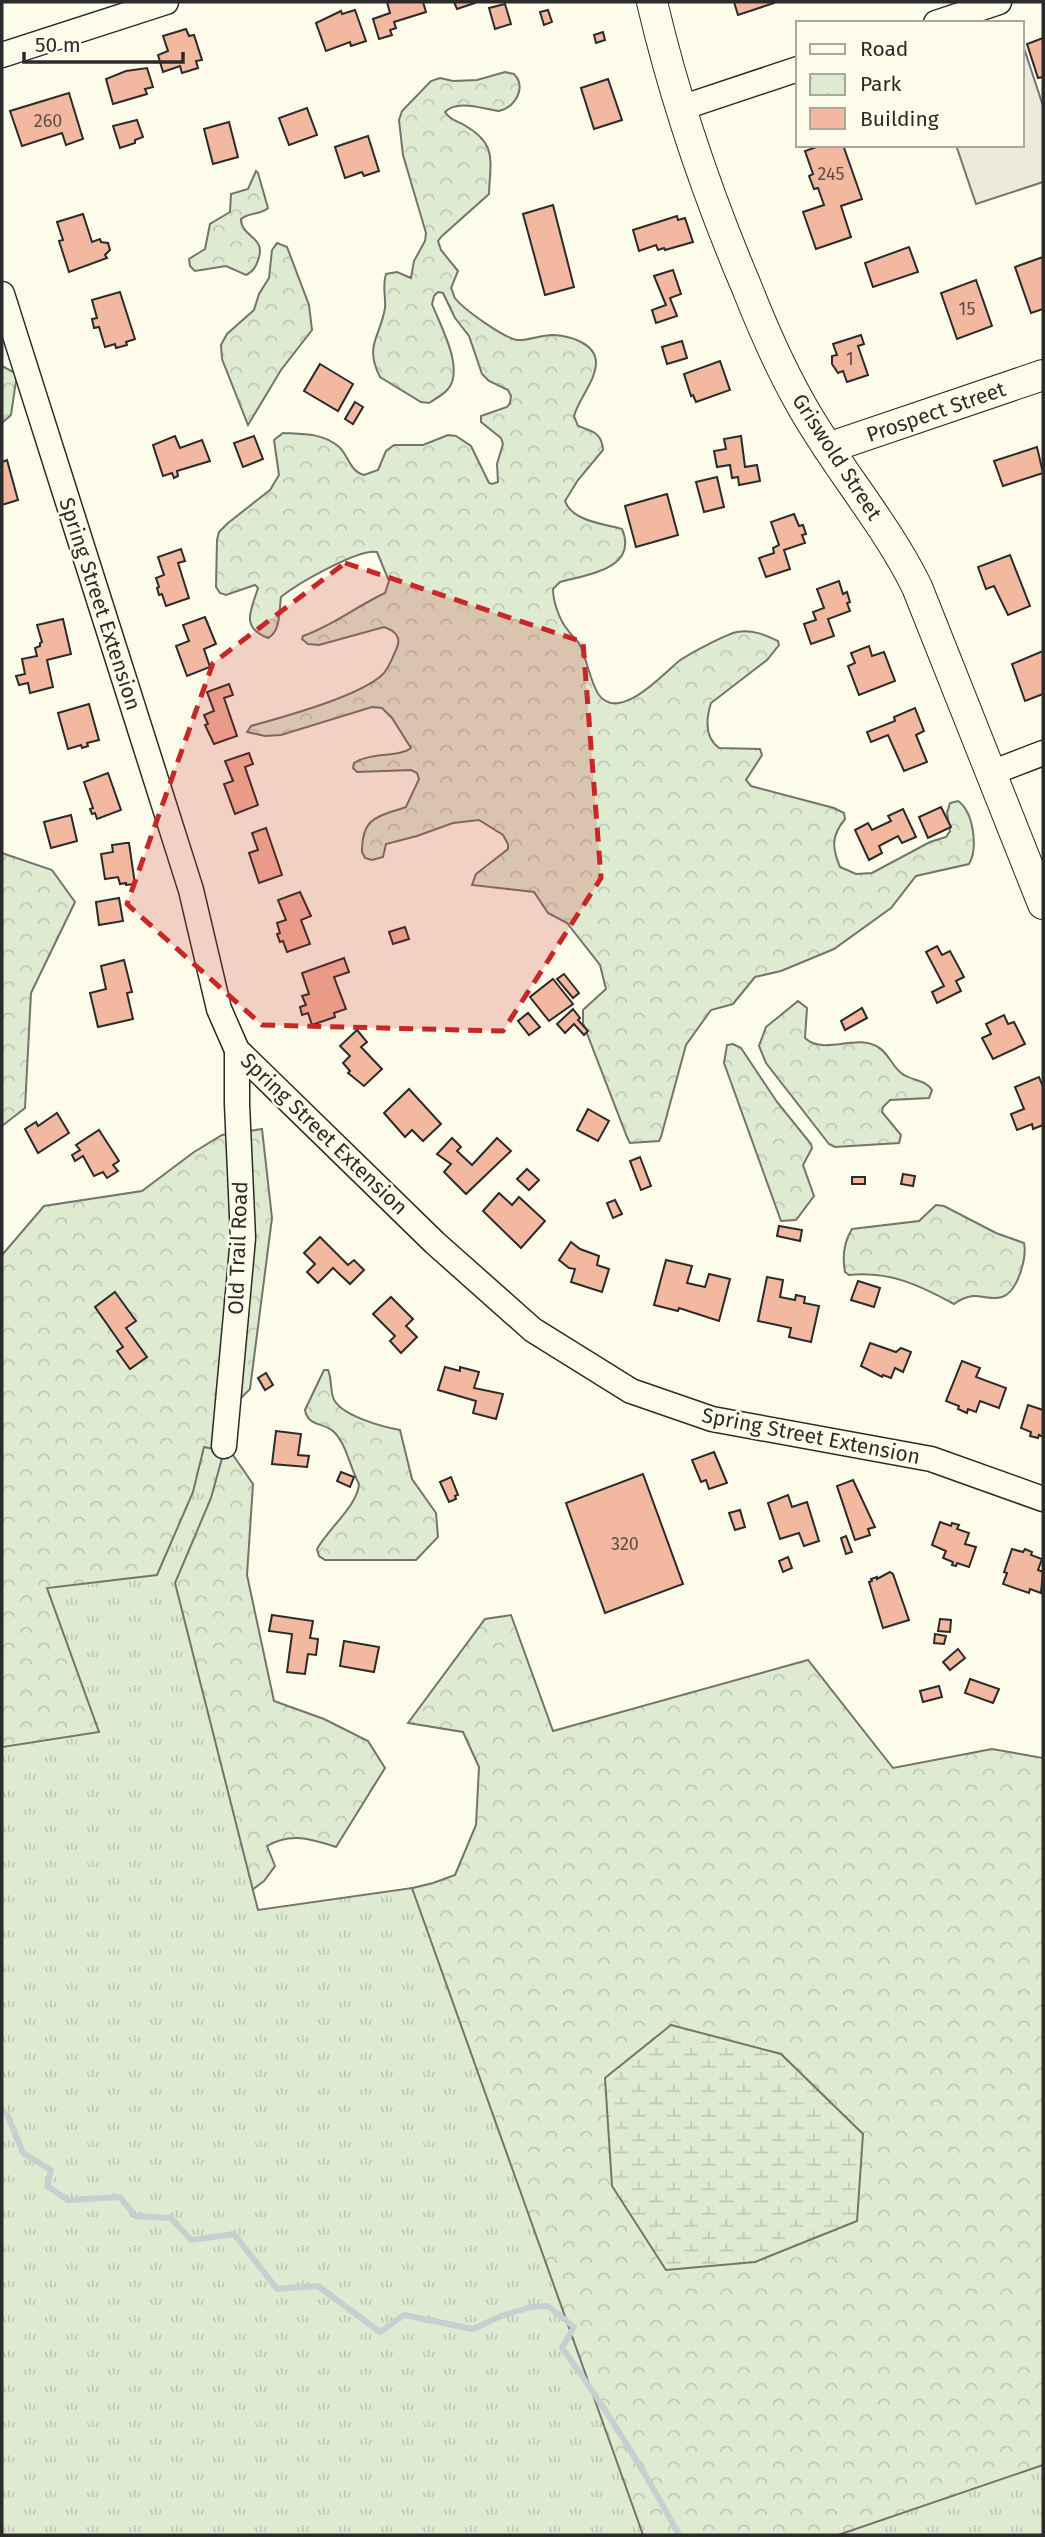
<svg xmlns="http://www.w3.org/2000/svg" width="1045" height="2537" font-family="'Fira Sans',sans-serif">
<style>
.forest{fill:url(#forest-crowns);stroke:#74746e;stroke-width:2}
.wetland{fill:url(#wetland-marsh);stroke:#74746e;stroke-width:2}
.park{fill:url(#park-tufts);stroke:#74746e;stroke-width:2}
.parking{fill:#eceadb;stroke:#74746e;stroke-width:2}
.lines{fill:none;stroke-linecap:round;stroke-linejoin:round}
.stream{stroke:#c7d0d0;stroke-width:6}
.building{fill:#f2b8a0;stroke:#2b2b2b;stroke-width:2}
.minor-casing{stroke:#2b2b2b;stroke-width:27}
.major-casing{stroke:#2b2b2b;stroke-width:32}
.minor{stroke:#fdfbea;stroke-width:24}
.major{stroke:#fdfbea;stroke-width:30}
.marked{fill:#c62828;fill-opacity:0.2;stroke:#c62828;stroke-width:5;stroke-dasharray:14 9;stroke-linejoin:round}
.labels{text-anchor:middle;dominant-baseline:central;stroke-width:5;stroke-linejoin:round;paint-order:stroke}
.number-label{font-size:18px;fill:#5d4e48}
.street-label{font-size:21px;fill:#2b2b2b;stroke:#fdfbea}
</style>
<defs>
<pattern id="forest-crowns" width="20" height="18" patternUnits="userSpaceOnUse" patternTransform="scale(1.75)"><rect width="20" height="18" fill="#deebd1"/><path d="M2 6a3 3 0 1 1 6 0M12 15a3 3 0 1 1 6 0" fill="none" stroke="#bfcab4"/></pattern>
<pattern id="wetland-marsh" width="20" height="14" patternUnits="userSpaceOnUse" patternTransform="scale(1.75)"><rect width="20" height="14" fill="#deebd1"/><path d="M1 5h8M5 5V1M11 12h8M15 12V8" fill="none" stroke="#bfcab4"/></pattern>
<pattern id="park-tufts" width="24" height="20" patternUnits="userSpaceOnUse" patternTransform="scale(1.75)"><rect width="24" height="20" fill="#deebd1"/><path d="M3 7l-1-3M5 7V3M7 7l1-3M15 17l-1-3M17 17v-4M19 17l1-3" fill="none" stroke="#bfcab4"/></pattern>
</defs>
<rect width="100%" height="100%" fill="#fdfbea"/>
<g class="forest">
<path d="M505,72L514,74C527,88 515,107 499,111C483,109 457,99 445,112C450,120 457,121 464,125C498,144 490,161 489,194L442,236L438,241L441,250L458,271L451,288C452,289 454,297 455,298C463,309 504,338 517,340C529,341 542,334 554,335C570,336 595,343 596,362C596,381 579,398 574,416L578,426C592,431 602,433 603,450L578,480L565,501C572,521 604,524 622,529C639,569 586,575 560,582L553,589C553,601 559,619 567,629C572,637 578,638 582,650C587,662 592,686 599,695C620,723 664,673 679,661C689,654 726,634 737,632C752,629 765,635 778,641L779,645L767,660L711,703C706,719 704,737 719,748L760,749L762,755L746,780L751,786L834,808L844,813L845,819C831,836 832,848 840,867L856,874L872,873L930,842L946,837L950,831L947,813L950,803L958,801C974,812 978,849 969,864L916,876L891,908L834,949L781,971L755,977L733,1004L711,1010L686,1045L661,1137L659,1141L630,1143L627,1137L583,1023V1010L606,989L600,965L567,923L548,913L534,892L472,885L476,874L508,849V844L503,835L479,820L453,823L417,836L386,844L383,857L372,860L365,858L362,852C362,817 377,817 406,807L419,779L417,773L411,770L357,772L353,768L354,763C373,751 398,758 411,748L392,718L382,708L372,707L281,735L265,736L247,732L251,726C283,717 361,696 383,674C389,668 392,658 396,650C402,638 396,631 384,627L319,645L308,644L302,639L303,636C332,626 357,606 385,593L389,581L377,552C359,548 297,584 281,597C279,611 281,631 268,638C240,627 251,611 258,588L255,585L226,595L220,593L216,587L217,540L219,532L228,523L270,490L279,475L274,440L283,433C303,434 322,433 338,446C349,455 349,471 364,475L378,470L386,451L394,445H423L448,435L456,436L471,446L489,483L492,484L498,482L497,464L503,444L501,438L481,422V416L507,407L510,403L511,396L508,390L489,381L482,374L469,336L455,318L443,293L438,292L434,296L432,304C440,325 465,369 448,389C443,395 435,399 429,403L421,402L380,377C364,345 380,338 385,308C386,296 382,286 386,274L397,272L411,278L414,261L425,241L426,233L403,155L399,120L402,111L431,81L440,78L453,81L477,80Z"/>
<path d="M256,171L258,173L268,208C261,215 249,212 241,219C241,239 269,235 257,263C255,269 252,272 246,275L226,266L195,271L190,266L189,259L205,249L210,224L230,212L231,194L248,189Z"/>
<path d="M277,243L287,247L309,305L312,330L281,370L248,425L222,359L221,345L227,334L254,310L259,294L269,278L272,250Z"/>
<path d="M2,366L17,374L11,415L2,423Z"/>
<path d="M2,853L52,870L75,902L31,993L25,1108L2,1126Z"/>
<path d="M798,1001L807,1008L805,1038C824,1056 856,1033 878,1047C889,1053 893,1069 904,1075C914,1081 926,1080 932,1090L929,1098L890,1100L883,1107L882,1112L901,1135L899,1143L835,1147L829,1144L766,1063L759,1046L766,1027Z"/>
<path d="M733,1044L741,1048L777,1102L811,1144L812,1148L803,1165L814,1196L796,1220L781,1221L724,1063L727,1045Z"/>
<path d="M262,1129L272,1218L250,1389L213,1426L253,1484L247,1575L274,1701L324,1719L368,1741L385,1768L336,1847C312,1839 291,1832 267,1846L275,1866L264,1881L176,1946L433,1883L455,1875L476,1825L479,1767L463,1732L408,1723L485,1619L511,1615L553,1731L808,1660L893,1768L992,1749L1043,1758V2535H2V1255L44,1206L142,1191L194,1152L222,1135Z"/>
<path d="M936,1205L944,1206L996,1233L1024,1243C1027,1257 1018,1292 1002,1297C983,1302 977,1288 954,1304C919,1285 890,1271 849,1275L845,1272C842,1256 844,1242 852,1229L919,1221Z"/>
<path d="M324,1370H328C332,1379 330,1388 333,1397C338,1415 383,1427 400,1430L412,1479L436,1513L438,1537L416,1560H325L319,1556L317,1549C328,1529 358,1505 359,1484C350,1468 347,1445 334,1432C324,1422 308,1427 305,1410Z"/>
</g>
<path class="wetland" d="M671,2025L781,2054L863,2134L857,2221L755,2262L666,2270L612,2186L605,2078Z"/>
<g class="park">
<path d="M204,1447L224,1451L211,1498L175,1583L258,1910L412,1888L643,2535H2V1747L99,1732L47,1588L157,1575L193,1492Z"/>
<path d="M1043,2465V2535H838Z"/>
</g>
<path class="parking" d="M1022,42L1043,106V182L976,204L956,145H1022Z"/>
<g class="lines">
<path class="stream" d="M2,2111L8,2116L23,2153L51,2170L47,2186L68,2200L120,2197L135,2216L171,2218L191,2240L234,2234L277,2289L318,2286L380,2332L404,2315L473,2329L501,2316L531,2307L548,2306L574,2327L562,2348C606,2408 644,2470 679,2535"/>
</g>
<g class="building">
<path d="M387,2H423L426,12L394,22L396,28L390,30L392,35L379,39L373,19L390,13Z"/>
<path d="M454,2H475V3L457,9Z"/>
<path d="M734,2H774V3L738,15Z"/>
<path d="M505,4L511,24L495,29L489,8Z"/>
<path d="M355,10L366,41L351,46L350,42L326,51L316,23L341,11L342,14Z"/>
<path d="M548,10L552,22L544,25L540,12Z"/>
<path d="M186,29L189,36L194,35L202,60L196,61L198,68L182,73L180,66L163,72L158,55L168,51L163,36Z"/>
<path d="M603,32L605,40L596,43L594,35Z"/>
<path d="M1043,38V77L1038,78L1027,44Z"/>
<path d="M147,68L153,87L145,89L147,94L113,104L106,79L126,71Z"/>
<path d="M608,79L622,120L594,129L581,88Z"/>
<path d="M69,93L83,139L66,145L62,133L22,146L10,111Z"/>
<path d="M307,108L317,135L289,145L279,118Z"/>
<path d="M137,120L143,137L135,140V143L120,148L113,126Z"/>
<path d="M229,122L238,157L213,164L204,129Z"/>
<path d="M368,136L379,171L364,176L362,172L345,178L335,147Z"/>
<path d="M822,145H843L862,199L841,206L851,237L816,249L803,212L824,205L818,188L814,189L809,176L813,174L805,151Z"/>
<path d="M553,205L574,287L545,295L523,214Z"/>
<path d="M83,214L92,242L100,239L101,242L108,243L110,250L105,255L107,258L69,272L59,241L63,240L57,222Z"/>
<path d="M677,216L678,220L685,218L693,242L665,250L664,248L658,250L656,245L639,251L633,230Z"/>
<path d="M909,247L918,272L873,287L865,263Z"/>
<path d="M1043,257V309L1031,313L1015,267Z"/>
<path d="M673,270L681,294L670,298L677,316L656,323L652,310L666,305L654,276Z"/>
<path d="M976,280L992,326L957,339L941,293Z"/>
<path d="M120,292L135,339L126,342L127,345L116,348L115,344L105,347L99,327L94,328L92,319L97,318L92,300Z"/>
<path d="M861,335L864,344L858,346L868,375L847,382L843,371L838,373L832,364V356L837,355L833,344Z"/>
<path d="M682,341L687,358L667,364L662,347Z"/>
<path d="M720,361L730,390L696,402L693,395L691,396L684,374Z"/>
<path d="M320,364L353,384L338,411L304,391Z"/>
<path d="M355,402L363,407L353,424L345,419Z"/>
<path d="M175,436L180,448L202,440L210,461L177,471L178,476L174,478L172,473L163,476L153,445Z"/>
<path d="M254,436L263,459L243,467L234,443Z"/>
<path d="M741,436L745,467L757,465L760,481L739,485L738,477L732,478L730,465L717,467L714,451L726,449L724,439Z"/>
<path d="M1037,447L1043,473L1003,486L994,461Z"/>
<path d="M7,460L18,500L2,505V462Z"/>
<path d="M717,477L724,507L704,512L696,482Z"/>
<path d="M667,494L678,535L636,547L625,506Z"/>
<path d="M794,514L799,526L803,525L806,534L802,535L805,543L784,550L790,569L766,577L759,558L774,553L773,548L779,545L771,522Z"/>
<path d="M181,549L185,561L178,563L189,598L166,606L162,594L159,595L157,588L159,587L156,578L164,575L158,557Z"/>
<path d="M1010,555L1030,606L1008,615L994,586L986,589L978,567Z"/>
<path d="M839,581L843,594L847,592L850,602L847,603L850,611L828,619L834,636L811,644L804,624L816,620L813,612L824,608L817,589Z"/>
<path d="M205,617L216,644L204,649L210,667L187,676L176,646L189,641L183,625Z"/>
<path d="M63,619L71,654L47,660L53,687L30,693L28,683L19,685L16,676L25,674L22,659L37,656L35,648L40,646V643L42,642L37,625Z"/>
<path d="M869,646L872,656L884,652L895,681L859,695L848,666L855,663L851,653Z"/>
<path d="M1043,651V694L1025,701L1012,664Z"/>
<path d="M229,684L233,695L224,698L237,736L214,744L205,725L208,724L204,715L214,711L207,692Z"/>
<path d="M89,704L99,740L87,743L88,746L82,748L81,745L68,749L58,713Z"/>
<path d="M915,708L924,731L916,735L927,762L904,771L888,735L871,742L867,732L895,721L894,717Z"/>
<path d="M249,753L253,764L245,767L258,805L235,814L224,784L233,781L225,761Z"/>
<path d="M108,773L121,810L97,819L95,813L92,814L90,809L93,808L84,782Z"/>
<path d="M941,807L951,827L928,838L919,817Z"/>
<path d="M903,809L916,837L902,843L898,836L879,846L882,853L869,860L855,830L868,823L872,830L891,821L888,816Z"/>
<path d="M71,815L77,841L51,848L44,822Z"/>
<path d="M266,828L282,875L259,883L249,853L258,850L252,833Z"/>
<path d="M126,843H129L135,884L126,885V883L120,884L118,877L105,879L101,854L113,852L112,845Z"/>
<path d="M300,892L311,916L301,920L310,944L287,952L283,941L280,942L277,934L280,933L277,923L286,920L278,900Z"/>
<path d="M119,898L123,921L99,925L96,902Z"/>
<path d="M405,927L409,939L393,944L389,932Z"/>
<path d="M937,946L942,955L950,951L964,977L956,981L961,991L937,1003L932,992L944,986L926,952Z"/>
<path d="M344,958L349,972L334,977L346,1009L334,1013L335,1017L312,1025L308,1013L302,1015L300,1007L306,1005L302,996L309,994L302,973Z"/>
<path d="M124,960L132,992L127,993L133,1019L98,1027L90,993L106,989L101,966Z"/>
<path d="M564,974L579,993L573,998L557,979Z"/>
<path d="M553,979L573,1004L549,1021L530,997Z"/>
<path d="M862,1008L867,1018L845,1030L841,1021Z"/>
<path d="M573,1009L580,1018L578,1020L588,1031L584,1035L574,1024L565,1033L557,1024Z"/>
<path d="M528,1013L540,1027L529,1035L518,1021Z"/>
<path d="M1004,1015L1008,1024L1014,1022L1025,1044L993,1059L982,1038L991,1034L986,1024Z"/>
<path d="M357,1030L367,1042L361,1047L382,1069L364,1086L348,1073L350,1071L343,1063L350,1056L340,1046Z"/>
<path d="M1039,1077L1043,1087V1125L1033,1129L1032,1124L1017,1130L1011,1114L1024,1109L1015,1087Z"/>
<path d="M409,1089L441,1124L423,1141L412,1130L405,1137L384,1113Z"/>
<path d="M588,1109L609,1121L598,1141L577,1130Z"/>
<path d="M57,1113L69,1133L38,1153L25,1129L36,1122L38,1126Z"/>
<path d="M99,1130L119,1161L113,1165L118,1171L107,1178L103,1172L94,1176L83,1156L75,1161L72,1155L80,1150L76,1145Z"/>
<path d="M452,1138L461,1147L457,1151L472,1165L497,1138L511,1151L466,1194L444,1172L451,1164L437,1154Z"/>
<path d="M640,1157L651,1186L641,1190L630,1161Z"/>
<path d="M527,1169L539,1180L529,1190L517,1179Z"/>
<path d="M903,1174L915,1176L913,1186L901,1184Z"/>
<rect x="852" y="1177" width="13" height="7"/>
<path d="M499,1193L512,1205L519,1197L545,1221L521,1248L483,1211Z"/>
<path d="M615,1200L622,1214L613,1218L607,1203Z"/>
<path d="M779,1226L802,1230L800,1241L777,1236Z"/>
<path d="M320,1237L348,1265L354,1260L364,1270L350,1284L333,1268L318,1283L307,1272L315,1264L304,1253Z"/>
<path d="M571,1242L580,1249L599,1256L597,1265L609,1269L602,1292L571,1282L575,1269L569,1268L559,1260Z"/>
<path d="M666,1260L692,1266L687,1283L705,1287L709,1274L730,1279L719,1321L679,1308L678,1311L654,1305Z"/>
<path d="M767,1277L783,1280L780,1297L795,1300L796,1295L805,1297L804,1303L819,1306L811,1342L789,1337L791,1328L758,1321Z"/>
<path d="M858,1281L880,1288L874,1307L851,1300Z"/>
<path d="M115,1292L136,1321L126,1328L147,1357L130,1369L117,1351L123,1347L95,1307Z"/>
<path d="M391,1297L413,1319L406,1326L417,1337L401,1353L390,1341L395,1336L373,1314Z"/>
<path d="M870,1343L896,1352L901,1348L911,1352L903,1372L895,1368L891,1378L883,1375L882,1377L861,1366Z"/>
<path d="M962,1361L980,1368L976,1377L1006,1388L999,1408L980,1401L976,1412L968,1409L967,1413L958,1409L959,1406L946,1401Z"/>
<path d="M445,1367L460,1371V1367L479,1372L474,1388L503,1394L496,1419L473,1413L476,1401L438,1390Z"/>
<path d="M266,1373L273,1385L265,1390L258,1378Z"/>
<path d="M1028,1405L1043,1410V1437L1039,1435L1038,1438L1030,1436L1031,1432L1021,1428Z"/>
<path d="M276,1431L301,1434L298,1455L309,1456L307,1467L272,1464Z"/>
<path d="M714,1452L727,1483L709,1489L706,1480L701,1482L692,1460Z"/>
<path d="M341,1472L354,1477L350,1487L337,1481Z"/>
<path d="M643,1474L683,1584L605,1613L566,1503Z"/>
<path d="M451,1477L458,1495L455,1496L456,1499L449,1502L440,1482Z"/>
<path d="M853,1480L875,1527L868,1529L870,1535L855,1540L837,1486Z"/>
<path d="M788,1495L792,1507L807,1502L819,1541L804,1546L799,1533L780,1539L768,1503Z"/>
<path d="M740,1510L745,1527L735,1530L729,1513Z"/>
<path d="M940,1522L951,1526L952,1523L959,1525L957,1529L969,1533L965,1544L976,1547L969,1567L957,1563L956,1566L952,1565L953,1562L943,1558L946,1551L932,1545Z"/>
<path d="M846,1536L852,1552L846,1554L841,1538Z"/>
<path d="M1012,1549L1023,1552L1025,1549L1032,1552L1031,1555L1042,1559L1038,1570L1043,1572L1041,1593L1030,1589L1029,1593L1003,1584L1007,1573L1004,1572Z"/>
<path d="M788,1557L792,1568L783,1572L779,1561Z"/>
<path d="M890,1572L893,1574L909,1620L883,1628L869,1582L872,1581L871,1579L877,1577V1579Z"/>
<path d="M272,1615L313,1621L310,1638L318,1639L316,1655L308,1654L305,1674L287,1672L292,1634L269,1631Z"/>
<path d="M940,1619L951,1620L950,1632L938,1631Z"/>
<path d="M935,1634L946,1636L944,1644L934,1643Z"/>
<path d="M344,1641L379,1647L374,1672L340,1666Z"/>
<path d="M958,1649L965,1658L950,1670L943,1662Z"/>
<path d="M970,1679L999,1689L993,1703L965,1693Z"/>
<path d="M939,1686L942,1697L923,1702L920,1691Z"/>
</g>
<g class="lines">
<g class="minor-casing">
<g id="minor">
<path d="M936,23L999,2"/>
<path d="M2,55L166,2"/>
<path d="M681,108L798,69"/>
<path d="M2,294L191,890L219,1009L237,1050L435,1243L533,1330L631,1391L712,1419L931,1459L1043,1499"/>
<path d="M991,773L1043,753"/>
<path d="M224,1446L243,1238L237,1104V1050"/>
</g>
</g>
<g class="major-casing">
<g id="major">
<path d="M652,2C675,100 708,196 747,288C762,326 778,363 798,399C833,464 884,520 917,587L1043,904"/>
<path d="M828,448L1043,375"/>
</g>
</g>
<use href="#minor" class="minor"/>
<use href="#major" class="major"/>
</g>
<path class="marked" d="M345,563L583,642L601,878L503,1031L262,1025L127,904L213,663Z"/>
<g class="labels">
<g class="number-label">
<text x="48" y="121">260</text>
<text x="831" y="174">245</text>
<text x="967" y="309">15</text>
<text x="850" y="359">1</text>
<text x="625" y="1544">320</text>
</g>
<g class="street-label">
<text transform="translate(936 412) rotate(-19)">Prospect Street</text>
<text transform="translate(837 457) rotate(57)">Griswold Street</text>
<text transform="translate(100 604) rotate(72)">Spring Street Extension</text>
<text transform="translate(324 1134) rotate(44)">Spring Street Extension</text>
<text transform="translate(238 1248) rotate(-88)">Old Trail Road</text>
<text transform="translate(811 1436) rotate(11)">Spring Street Extension</text>
</g>
</g>
<rect width="1045" height="2537" fill="none" stroke="#2b2b2b" stroke-width="7"/>
<rect x="796" y="21" width="228" height="126" fill="#fdfbea" stroke="#a9a89e" stroke-width="2"/>
<rect x="810" y="44" width="35" height="10" fill="#fdfbea" stroke="#a9a89e" stroke-width="2"/>
<text x="860" y="56" font-size="21" fill="#2b2b2b">Road</text>
<rect x="810" y="74" width="35" height="21" fill="url(#park-tufts)" stroke="#a9a89e" stroke-width="2"/>
<text x="860" y="91" font-size="21" fill="#2b2b2b">Park</text>
<rect x="810" y="108" width="35" height="21" fill="#f2b8a0" stroke="#a9a89e" stroke-width="2"/>
<text x="860" y="126" font-size="21" fill="#2b2b2b">Building</text>
<path d="M24 52v10h159v-10" fill="none" stroke="#2b2b2b" stroke-width="3.5"/>
<text x="35" y="52" font-size="21" fill="#2b2b2b" stroke="#fdfbea" stroke-width="5" paint-order="stroke">50 m</text>
</svg>
